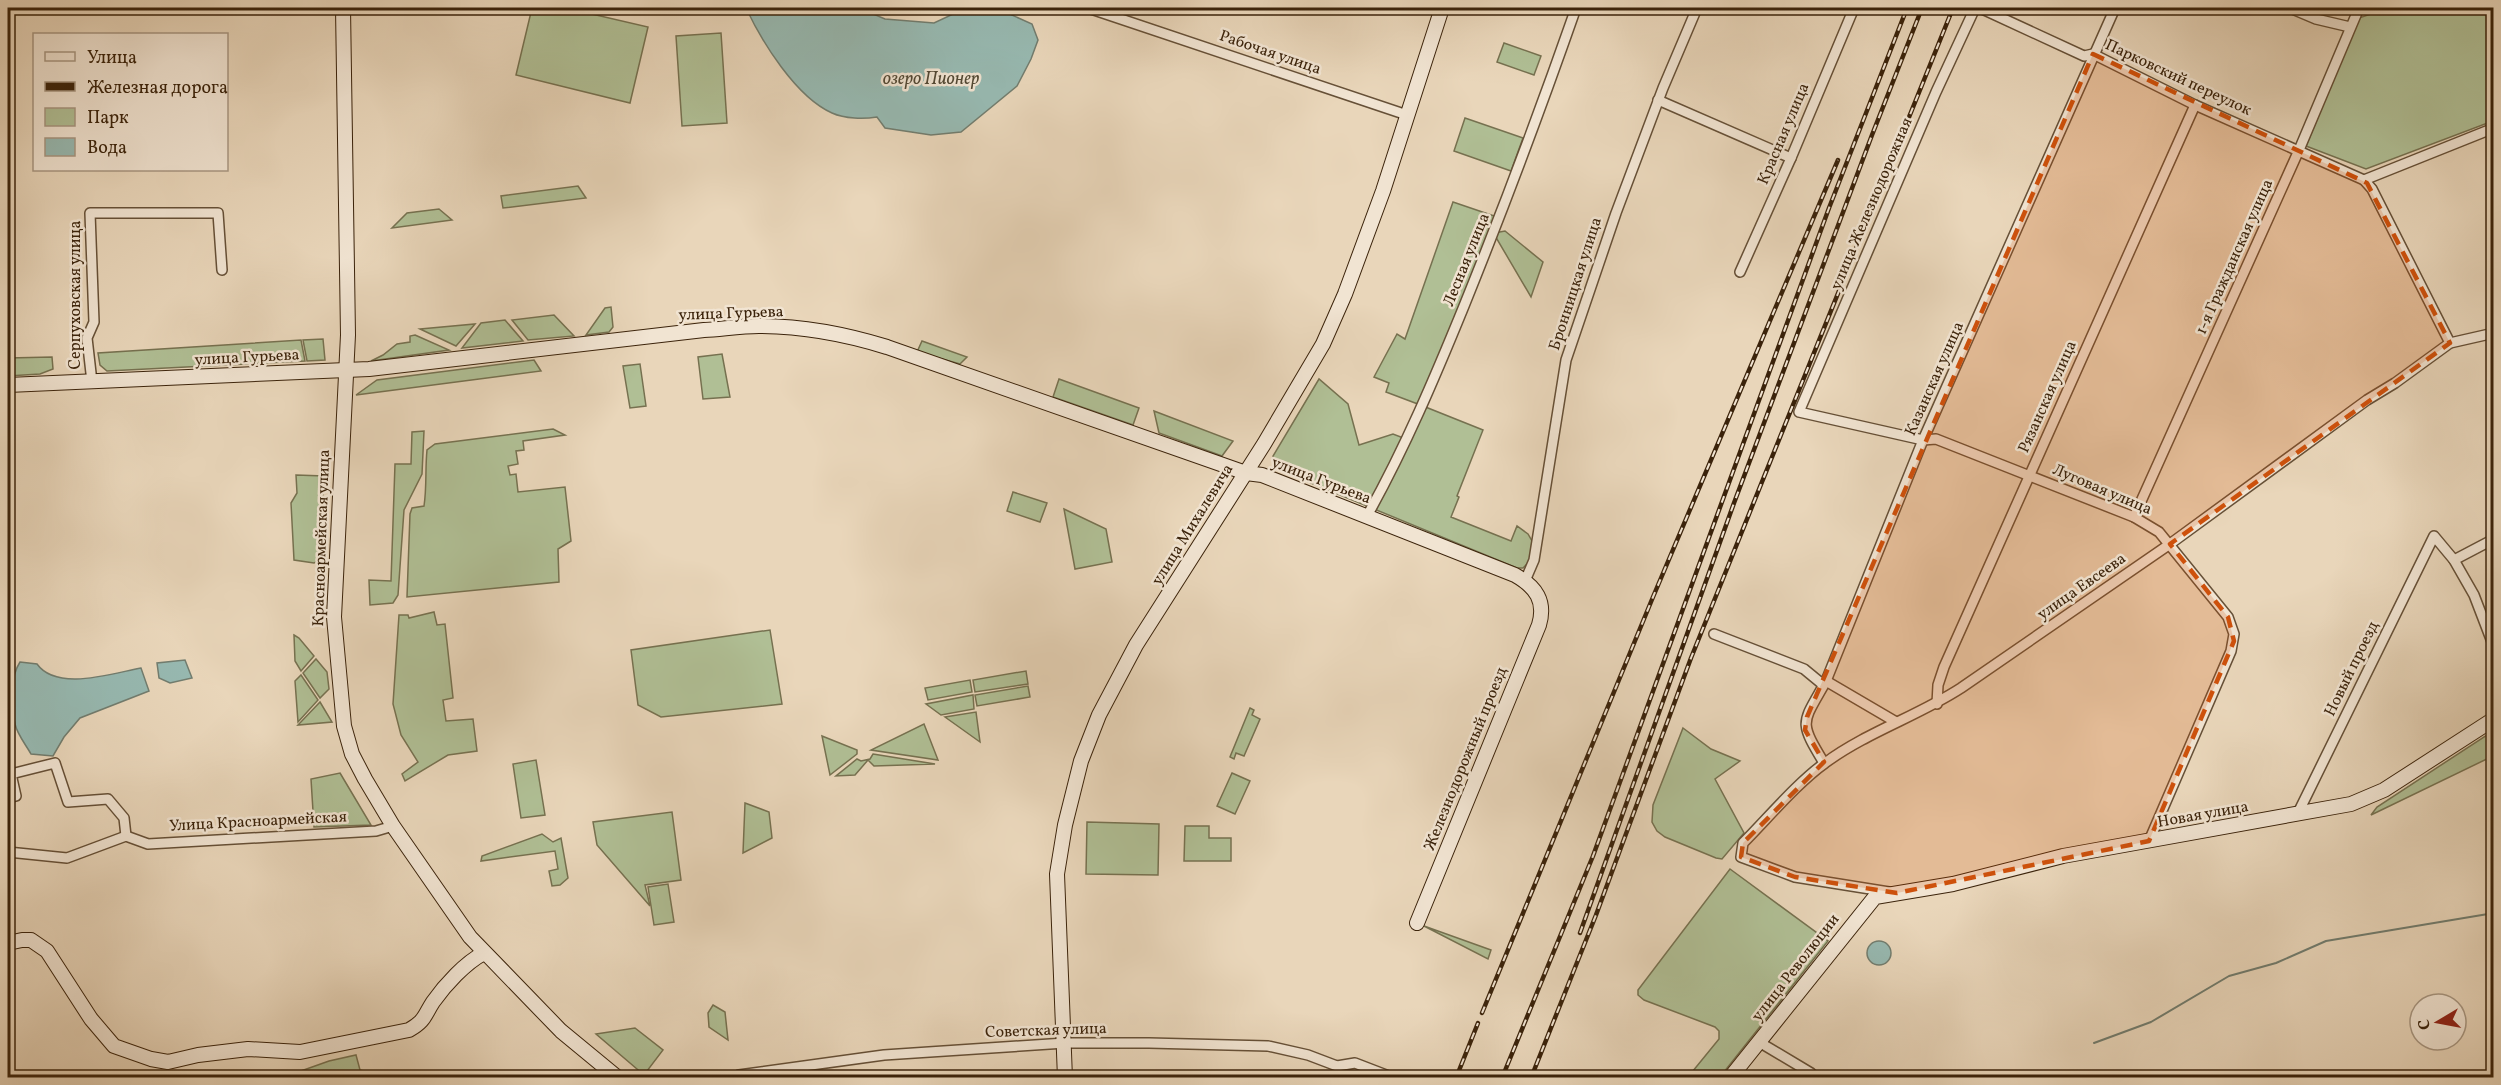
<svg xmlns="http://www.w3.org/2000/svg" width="2501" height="1085" font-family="Vollkorn,serif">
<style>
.green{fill:#b0bf95;stroke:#767150;stroke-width:1.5}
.water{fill:#97b9b1;stroke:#727d6f;stroke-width:1.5}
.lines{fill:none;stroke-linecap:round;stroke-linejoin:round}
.stream{stroke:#727d6f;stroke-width:2}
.street-casing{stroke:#665037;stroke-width:12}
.secondary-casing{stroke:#3b230b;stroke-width:16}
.street{stroke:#f1e4d2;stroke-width:9}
.secondary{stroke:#f1e4d2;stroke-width:14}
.rail-casing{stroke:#3b230b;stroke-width:4.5}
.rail{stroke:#f1e4d2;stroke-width:2;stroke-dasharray:7;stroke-linecap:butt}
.marked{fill:#ce510c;fill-opacity:0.2;stroke:#ce510c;stroke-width:4.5;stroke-dasharray:12 8;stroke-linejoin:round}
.labels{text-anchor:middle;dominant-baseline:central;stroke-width:5;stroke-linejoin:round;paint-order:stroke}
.street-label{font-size:16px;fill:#3b230b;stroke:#f1e4d2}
.water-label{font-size:18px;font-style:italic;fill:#524834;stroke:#f1e4d2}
</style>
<rect width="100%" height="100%" fill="#e9d6ba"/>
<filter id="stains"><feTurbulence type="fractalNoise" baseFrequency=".00333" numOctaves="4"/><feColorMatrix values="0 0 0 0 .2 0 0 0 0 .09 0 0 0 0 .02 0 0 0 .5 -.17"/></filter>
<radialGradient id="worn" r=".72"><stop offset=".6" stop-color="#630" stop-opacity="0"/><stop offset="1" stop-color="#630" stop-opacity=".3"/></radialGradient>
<g class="green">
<path d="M532,8H566L648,27L630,103L516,75Z"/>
<path d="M2388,8H2493V121L2366,169L2306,146L2359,18Z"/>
<path d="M721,33L727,123L682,126L676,36Z"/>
<path d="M1504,43L1541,56L1534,75L1497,62Z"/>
<path d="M1465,118L1523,138L1511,171L1454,151Z"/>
<path d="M578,186L586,198L503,208L501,196Z"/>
<path d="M1453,202L1500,218L1494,233L1505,231L1543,262L1531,297L1494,234L1423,406L1483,430L1457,496L1459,497L1451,517L1511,541L1517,526L1528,534L1532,541L1530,561L1523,568H1517L1282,471L1275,464L1273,456L1319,379L1348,404L1359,445L1393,434L1406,439L1423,406L1386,392L1389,383L1374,377L1397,334L1405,339Z"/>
<path d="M439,209L452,220L392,228L407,213Z"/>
<path d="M611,307L613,327L609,332L586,335L605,308Z"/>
<path d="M554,315L574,336L528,340L512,320Z"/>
<path d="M505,320L523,341L462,348L481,323Z"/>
<path d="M475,324L456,346L420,329Z"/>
<path d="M415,335L449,350L371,361L383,355L397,344L410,342V336Z"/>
<path d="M323,339L325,360L307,361L303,340Z"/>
<path d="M301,340L305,361L107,371L100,365L98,353Z"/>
<path d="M922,341L967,357L960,364L917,352Z"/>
<path d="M722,354L730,397L703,399L698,357Z"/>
<path d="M52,357L53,369L40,374L8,376V358Z"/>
<path d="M534,360L541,371L356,395L377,380Z"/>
<path d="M640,364L646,406L630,408L623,366Z"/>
<path d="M1059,379L1139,408L1133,425L1053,397Z"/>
<path d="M1154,411L1233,441L1222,456L1159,433Z"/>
<path d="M553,429L565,435L523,441L524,450L516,451L518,464L508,466L510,475L516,474L518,492L565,487L571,541L558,549L559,582L407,597L410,514L412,508L424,506C427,486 425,470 427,450L435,444Z"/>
<path d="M424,431L422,474L404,510L398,595L393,603L370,605L369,580L391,581L395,464H411L412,432Z"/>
<path d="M296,475L324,476L319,561L314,563L294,560L291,503L297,493Z"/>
<path d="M1013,492L1047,503L1040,522L1007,511Z"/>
<path d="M1064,509L1106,529L1112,562L1075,569Z"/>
<path d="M434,612L437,625L445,624L453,698L443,700L446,721L473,719L477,751L448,755L405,781L402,774L418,762L401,735L393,704L399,615H408L409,618Z"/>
<path d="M770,630L782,704L661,717L638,705L631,650Z"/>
<path d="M294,635L299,638L314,656L301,671L295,661Z"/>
<path d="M316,659L327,672L329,689L320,698L303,673Z"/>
<path d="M1026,671L1028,684L975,692L973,680Z"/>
<path d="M301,675L318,700L298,722L295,681Z"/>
<path d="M970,680L972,692L928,700L925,688Z"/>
<path d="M1028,686L1030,697L977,706L975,695Z"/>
<path d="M973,695L974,709L941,715L926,704Z"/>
<path d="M320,702L332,722L298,725Z"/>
<path d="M1250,708L1254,710L1252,715L1260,719L1244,756L1236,753L1234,759L1230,757Z"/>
<path d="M976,712L980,742L945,717Z"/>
<path d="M924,724L938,760L871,750Z"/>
<path d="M1683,728L1711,749L1740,761L1715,779L1744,833L1722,859L1716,858L1665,837L1657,831L1652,822L1653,805Z"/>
<path d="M2490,733L2493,734V756L2371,815L2377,807Z"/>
<path d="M822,736L857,750V754L830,775Z"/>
<path d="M873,754L935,764L874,766L868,760L855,775L836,776L857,759L861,761L870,759Z"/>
<path d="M536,760L545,815L521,818L513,764Z"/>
<path d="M340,773L371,825L314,827L311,779Z"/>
<path d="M1232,773L1250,781L1235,814L1217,806Z"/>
<path d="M745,803L769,812L772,838L743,853Z"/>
<path d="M672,812L681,880L645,885L650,906L597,845L593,822Z"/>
<path d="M1087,822L1159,824L1158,875L1086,874Z"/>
<path d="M1185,826H1209V838H1231V861H1184Z"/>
<path d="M542,834L553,842L561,838L568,878L560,885L552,886L549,871L558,869L555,851L481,861L482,856Z"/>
<path d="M1730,869L1828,941L1720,1077H1688L1719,1039V1031L1715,1027L1644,1000L1638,995V990Z"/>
<path d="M668,884L674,922L654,925L648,887Z"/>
<path d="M1424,926L1491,950L1488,959Z"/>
<path d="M713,1005L725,1012L728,1040L709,1027L708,1013Z"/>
<path d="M635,1028L663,1050L644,1075L596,1034Z"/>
<path d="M356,1055L360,1070L383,1077H284L329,1061Z"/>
</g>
<g class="water">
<path d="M746,8H869L873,14L885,19L934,23L966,8H988L1003,11L1032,24L1038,40L1031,59L1017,86L961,132L931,135L885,128L877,117C864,119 845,119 832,113C796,97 762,42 746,8Z"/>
<path d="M185,660L192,678L170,683L159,678L157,663Z"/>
<path d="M20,662L37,664C57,692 113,673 141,668L149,691L80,718L64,737L53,756L31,754C26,745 17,734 15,724C10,706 10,677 20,662Z"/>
<circle cx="1879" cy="953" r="12"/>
</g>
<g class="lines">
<path class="stream" d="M2094,1043L2151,1022L2229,976L2276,963L2326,941L2494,913"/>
<g class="street-casing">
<g id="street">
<path d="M1088,8L1407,115"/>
<path d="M1975,8L1936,92L1799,412L1923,440L1936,439L2134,517L2159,532L2228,617L2234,634L2231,651L2149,841"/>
<path d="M1980,8L2084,56L2093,54L2195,105L2364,180L2494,128"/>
<path d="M2290,8L2316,19L2350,27"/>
<path d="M1658,100L1791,158"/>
<path d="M2364,180L2372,189L2450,343"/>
<path d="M1740,272L1791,158L1854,8"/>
<path d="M92,382L87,338L94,322L90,213H218L222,270"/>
<path d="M1367,516C1405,448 1435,377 1464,306C1504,207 1541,108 1576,8"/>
<path d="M2134,517L2299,150L2359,8"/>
<path d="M2454,560L2494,539"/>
<path d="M1525,581L1534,560L1566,360L1616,213L1663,88L1697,8"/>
<path d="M1714,634L1804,669L1821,683L1826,681L1896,722"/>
<path d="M1937,704L1938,685L1944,667L2195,105"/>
<path d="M1824,763C1798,720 1802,724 1826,681L1923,440L2115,8"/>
<path d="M8,798L16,796L11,774L55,763L68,802L108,799L124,818L126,836"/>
<path d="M2297,815L2434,536L2454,560L2474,595L2494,647"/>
<path d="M8,852L67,858L126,836L148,844L376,831L393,826"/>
<path d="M1889,892L1795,877L1741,857L1743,843C1767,819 1798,782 1825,763C1867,732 1918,716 1961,688L2170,544L2367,400L2395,383L2450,343L2494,333"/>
<path d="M1759,1042L1811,1073L1809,1078"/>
<path d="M734,1078L739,1075L884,1055L1065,1043H1149L1268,1046L1308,1055L1337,1066L1355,1063L1394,1078"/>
</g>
</g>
<g class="secondary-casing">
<g id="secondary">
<path d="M343,8L348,335L334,617L344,726L352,754L365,779L393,826L470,937L561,1031L618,1078"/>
<path d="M8,385L369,369L704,330C722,329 741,326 759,326C803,326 845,334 887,347L1246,473L1262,475L1515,575C1536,587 1546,601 1539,625L1417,923"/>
<path d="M8,943L22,940H31L47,951L91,1019L114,1046L151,1059L168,1062L198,1055L248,1049L300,1052L409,1030C425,1021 424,1016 433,1002C445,985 465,963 484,953"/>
<path d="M1065,1078L1057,874L1065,825L1081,761L1099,715L1136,645L1264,444L1323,344L1345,294L1383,191L1442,8"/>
<path d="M1730,1078L1875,897L1953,884L2063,856L2351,804L2384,790L2494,719"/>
</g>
</g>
<use href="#street" class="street"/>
<use href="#secondary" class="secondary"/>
<g class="rail-casing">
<g id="rail">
<path d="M1580,933L1734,503L1872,135L1922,8"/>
<path d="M1482,1013L1653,597L1838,160"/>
<path d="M1456,1078L1478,1023"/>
<path d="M1502,1078L1593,856L1829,208L1907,8"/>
<path d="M1531,1078L1596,915L1691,658L1953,8"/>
</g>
</g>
<use href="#rail" class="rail"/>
</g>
<path class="marked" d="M2093,54L2367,183L2450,343L2170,544L2228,617L2234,641L2149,841L1897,893L1795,877L1741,857L1743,843L1824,762L1805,730L1807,717Z"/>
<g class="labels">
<g class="street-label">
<text transform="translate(1270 53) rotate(19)">Рабочая улица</text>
<text transform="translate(2178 78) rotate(25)">Парковский переулок</text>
<text transform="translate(1784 134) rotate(-67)">Красная улица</text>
<text transform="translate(1872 204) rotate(-67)">улица Железнодорожная</text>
<text transform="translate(2235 257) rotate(-66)">1-я Гражданская улица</text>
<text transform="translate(1467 260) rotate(-68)">Лесная улица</text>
<text transform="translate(1576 284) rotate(-72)">Бронницкая улица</text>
<text transform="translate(76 295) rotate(-90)">Серпуховская улица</text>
<text transform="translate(731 314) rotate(-2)">улица Гурьева</text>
<text transform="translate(247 358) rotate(-3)">улица Гурьева</text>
<text transform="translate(1935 379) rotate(-66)">Казанская улица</text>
<text transform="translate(2048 397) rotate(-66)">Рязанская улица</text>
<text transform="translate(1321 481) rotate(21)">улица Гурьева</text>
<text transform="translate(2102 490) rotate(23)">Луговая улица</text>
<text transform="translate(1193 525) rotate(-58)">улица Михалевича</text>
<text transform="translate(322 538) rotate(-88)">Красноармейская улица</text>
<text transform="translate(2082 587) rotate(-35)">улица Евсеева</text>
<text transform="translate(2352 669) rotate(-64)">Новый проезд</text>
<text transform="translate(1466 759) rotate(-68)">Железнодорожный проезд</text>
<text transform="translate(2203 815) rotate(-10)">Новая улица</text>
<text transform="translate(258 822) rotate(-3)">Улица Красноармейская</text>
<text transform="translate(1796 968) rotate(-52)">улица Революции</text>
<text transform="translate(1046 1031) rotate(-2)">Советская улица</text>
</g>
<g class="water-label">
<text x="931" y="79">озеро Пионер</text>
</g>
</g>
<rect width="2501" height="1085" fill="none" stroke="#e9d6ba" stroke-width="30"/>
<rect x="9" y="9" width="2483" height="1067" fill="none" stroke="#3b230b" stroke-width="3"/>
<rect x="15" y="15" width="2471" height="1055" fill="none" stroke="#3b230b" stroke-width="1.5"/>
<rect x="33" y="33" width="195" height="138" fill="#f1e4d2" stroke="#a89782" stroke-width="1.5"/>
<rect x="45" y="52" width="30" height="9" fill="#f1e4d2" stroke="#a89782" stroke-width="1.5"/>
<text x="87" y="63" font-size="18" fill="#3b230b">Улица</text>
<rect x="45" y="82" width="30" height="9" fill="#3b230b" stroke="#a89782" stroke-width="1.5"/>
<text x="87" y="93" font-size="18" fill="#3b230b">Железная дорога</text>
<rect x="45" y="108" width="30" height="18" fill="#b0bf95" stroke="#a89782" stroke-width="1.5"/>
<text x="87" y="123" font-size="18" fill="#3b230b">Парк</text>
<rect x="45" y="138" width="30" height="18" fill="#97b9b1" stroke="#a89782" stroke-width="1.5"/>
<text x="87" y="153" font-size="18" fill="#3b230b">Вода</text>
<g transform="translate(2438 1022) rotate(260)"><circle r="28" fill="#f1e4d2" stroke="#a89782" stroke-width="1.5"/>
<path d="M0-4.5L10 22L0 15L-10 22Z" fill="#8f2418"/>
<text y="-9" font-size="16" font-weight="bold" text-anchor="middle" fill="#3b230b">С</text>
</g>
<rect width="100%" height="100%" filter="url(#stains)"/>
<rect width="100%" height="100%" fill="url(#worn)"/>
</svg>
